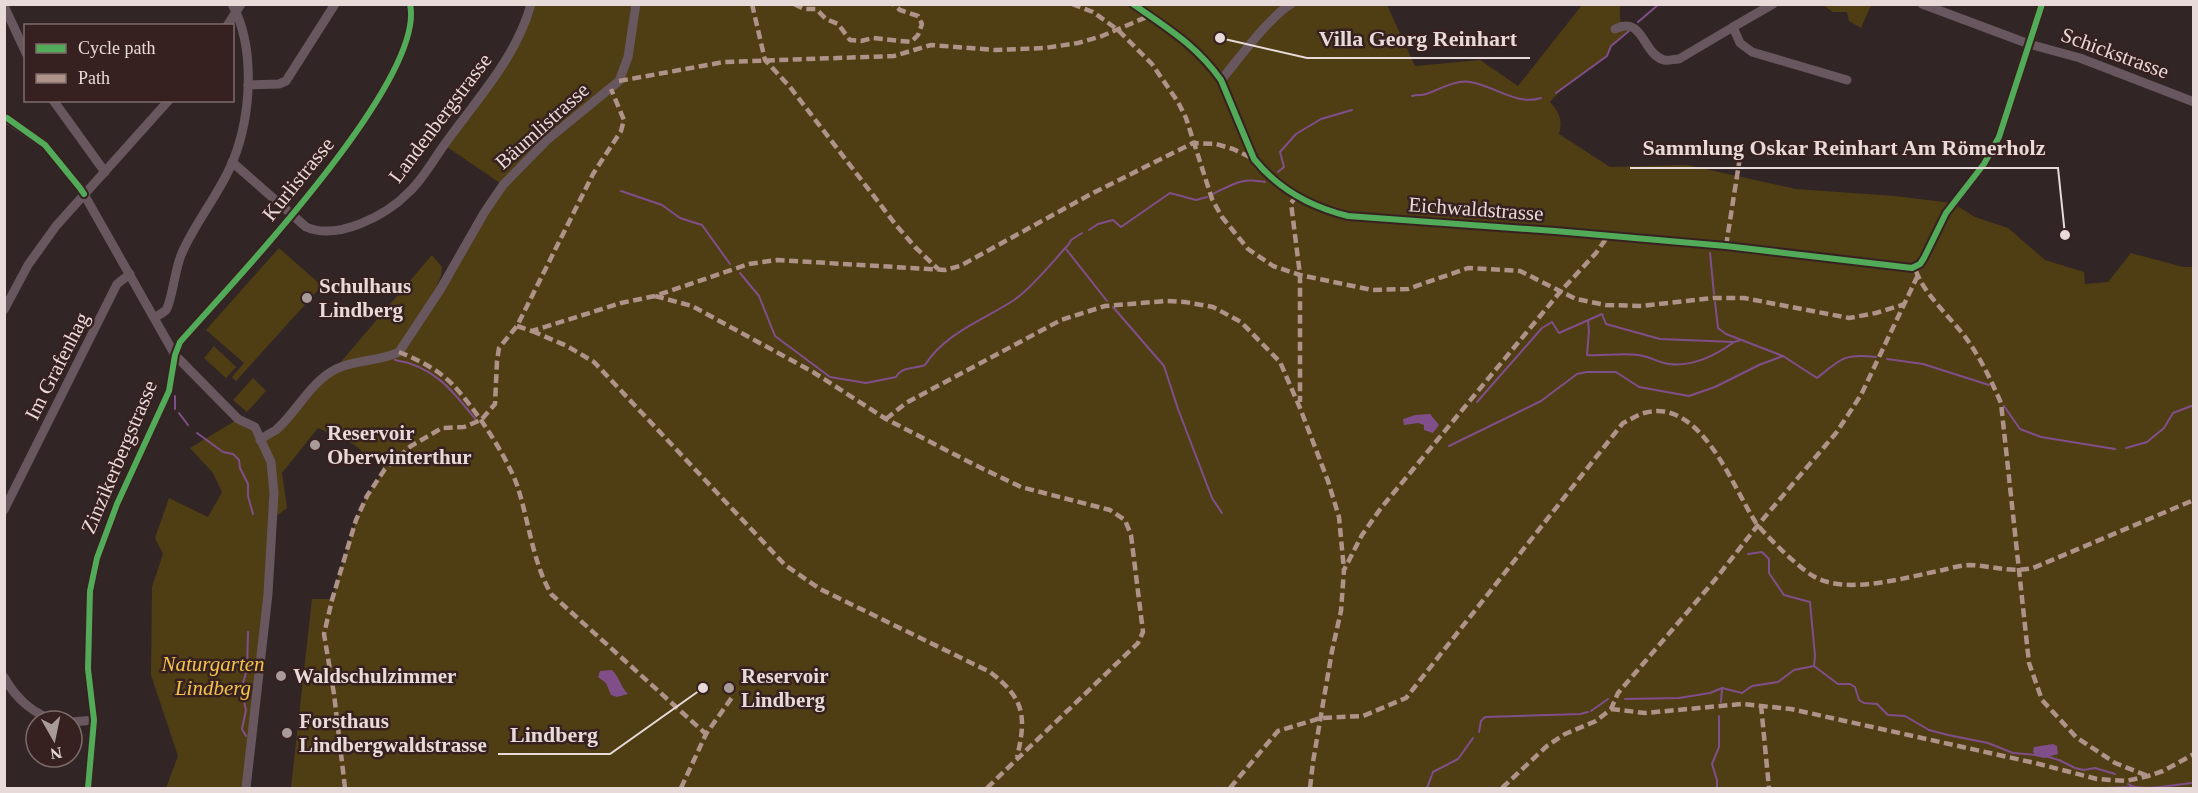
<svg xmlns="http://www.w3.org/2000/svg" width="2198" height="793" font-family="Georgia,serif">
<style>
.green{fill:#4f3d14}
.water{fill:#804f8a}
.lines{fill:none;stroke-linecap:round;stroke-linejoin:round}
.stream{stroke:#804f8a;stroke-width:2}
.minor{stroke:#68575e;stroke-width:9}
.quiet{stroke:#af9288;stroke-width:4.5;stroke-dasharray:9 4.5;stroke-linecap:butt}
.cycleway-casing{stroke:#362120;stroke-width:10}
.cycleway{stroke:#51ab58;stroke-width:6}
.poi-dot{fill:#a89b99;stroke:#362120;stroke-width:2}
.labels{text-anchor:middle;dominant-baseline:central;stroke-width:5;stroke-linejoin:round;paint-order:stroke}
.street-label{font-size:21px;fill:#e8dad8;stroke:#362120}
.poi-label{font-size:21px;font-weight:bold;fill:#e8dad8;stroke:#362120;text-anchor:start}
.park-label{font-size:21px;font-style:italic;fill:#f3c249;stroke:#362120}
.leader{fill:none;stroke:#e8dad8;stroke-width:2}
.callout-dot{fill:#e8dad8;stroke:#362120;stroke-width:2}
.callout-label{font-size:22px;text-anchor:middle;font-weight:bold;fill:#e8dad8;stroke:#362120;stroke-width:5;stroke-linejoin:round;paint-order:stroke}
</style>
<rect width="100%" height="100%" fill="#312625"/>
<g class="green">
<path d="M531,5H1387L1415,66L1480,60L1518,86L1582,5H1620C1620,17 1618,24 1629,31L1611,46L1607,56L1565,86L1550,102C1559,112 1563,120 1559,134L1610,167L1687,165L1796,189L1895,196L1952,203L1975,217L2008,228L2045,260L2084,272L2085,284L2108,282L2131,253L2183,267H2193V788H291L312,599H332L356,520L367,496L385,469L353,444L318,428L282,473L287,508L274,518L245,788H166L178,756L151,675L152,587L163,554L155,538L169,498L208,517L222,492L213,473L190,448L238,419L255,427L260,440L334,370L432,255L442,267L441,276L437,285L439,290L503,185L444,145L508,56Z"/>
<path d="M1823,5H1871L1861,28L1849,21L1847,12H1833Z"/>
<path d="M279,248L322,286L236,381L232,377L244,363L206,330Z"/>
<path d="M214,346L236,367L226,378L204,358Z"/>
<path d="M253,378L266,391L247,412L233,400Z"/>
</g>
<g class="water">
<path d="M1430,414L1439,425L1433,433L1424,430V425L1418,423L1404,425L1403,419L1415,415Z"/>
<path d="M612,670C620,678 620,686 628,694L617,697L611,695L606,683L598,677L600,671Z"/>
<path d="M2053,744L2057,746L2058,754L2044,758L2035,756L2033,751L2034,747Z"/>
</g>
<g class="lines">
<g class="stream">
<path d="M1638,22L1659,4"/>
<path d="M1556,93L1607,56L1611,46L1629,31"/>
<path d="M1412,96C1418,94 1421,96 1426,94C1438,90 1457,79 1470,82C1493,85 1517,106 1541,98"/>
<path d="M1278,172L1284,167L1280,152L1296,134L1321,119L1352,110"/>
<path d="M621,191L662,205L680,218L702,225L730,264"/>
<path d="M1213,194C1233,184 1243,177 1265,182"/>
<path d="M1089,230L1098,224L1113,220L1121,227L1170,193L1196,200L1207,197"/>
<path d="M1066,249L1107,301"/>
<path d="M1710,253L1714,294"/>
<path d="M740,273L759,296L775,336L822,371L830,377L866,383L896,377C902,366 915,369 925,365C945,333 984,320 1014,300C1032,288 1053,261 1069,244L1071,240L1082,233"/>
<path d="M1715,302L1718,328L1726,334L1783,356L1817,378C1841,359 1844,353 1876,357"/>
<path d="M1113,307L1164,366L1178,409L1212,498L1222,513"/>
<path d="M1588,321L1589,331L1587,355C1603,356 1621,353 1638,355C1649,356 1659,363 1669,364C1692,367 1716,355 1734,342"/>
<path d="M1887,359L1923,364L1989,385"/>
<path d="M395,360C434,366 453,391 476,420"/>
<path d="M175,396V409"/>
<path d="M1477,402L1542,328L1552,322L1559,333L1602,314L1606,324L1660,339L1734,342L1741,340"/>
<path d="M2004,406L2020,429L2041,437L2115,449"/>
<path d="M179,413L188,425"/>
<path d="M197,433L223,452L233,454L239,460L240,468L248,484V496L253,514"/>
<path d="M1449,446L1541,401L1577,374L1587,372H1616L1639,387L1689,396L1715,387L1759,365L1783,356"/>
<path d="M2126,448L2147,442L2164,428L2173,413L2194,405"/>
<path d="M1748,554L1762,552L1769,559V573L1784,595L1810,602L1815,656L1814,666"/>
<path d="M1625,699L1679,698L1710,693L1722,688L1742,693L1752,686L1778,682L1794,670L1814,666L1838,684H1850L1855,687L1859,700L1864,703L1877,704L1888,715L1905,716L1929,730L1948,735L1988,743L2013,753L2037,755"/>
<path d="M1721,702L1722,688"/>
<path d="M1591,711L1608,699"/>
<path d="M1479,732L1481,721L1485,717L1580,714L1588,712"/>
<path d="M246,736L242,729L246,710L241,689L247,670L248,632"/>
<path d="M2045,756L2059,760L2075,768L2084,770L2095,768L2115,774"/>
<path d="M2128,784C2140,792 2176,785 2191,783"/>
<path d="M1427,788L1433,772L1458,759L1473,738"/>
<path d="M1717,788V780L1712,764L1719,747V716"/>
<path d="M2104,788L2131,787"/>
</g>
<g class="minor">
<path d="M1133,4C1168,29 1195,44 1221,80L1254,159C1279,190 1311,207 1348,216L1555,231L1726,246L1912,268L1920,264L1924,258L1946,213L1984,164L1999,137L2042,4"/>
<path d="M1773,4L1733,27L1740,43L1752,52L1847,80"/>
<path d="M1922,4L2029,44L2080,58L2194,102"/>
<path d="M4,6L26,53"/>
<path d="M227,26L241,4"/>
<path d="M1615,29C1644,15 1642,54 1664,60C1669,61 1674,59 1679,59L1733,27"/>
<path d="M1221,80C1237,61 1271,15 1291,4"/>
<path d="M248,85L279,84L286,81L335,4"/>
<path d="M53,100L105,172"/>
<path d="M4,117L45,145L81,189L175,355L238,419L255,427L271,462L274,493L268,594L246,788"/>
<path d="M232,162L306,227C338,241 387,215 409,192C424,178 435,157 447,141C478,98 517,56 531,4"/>
<path d="M4,310L28,265L56,226L169,100"/>
<path d="M155,317C159,315 163,313 166,310C172,302 175,267 182,253C196,221 220,193 233,161C251,116 256,48 232,4"/>
<path d="M260,440C265,436 271,433 276,430C297,412 310,382 336,369C356,359 379,362 399,352L440,290L484,213L503,185L547,140L619,81L628,57L636,4"/>
<path d="M4,510L117,284L130,274"/>
<path d="M4,677C16,699 35,716 59,721"/>
<path d="M72,722L94,720"/>
<path d="M88,788L94,720L88,669L90,591L97,558L117,504L169,391L175,355L180,342C232,283 427,80 410,4"/>
</g>
<g class="quiet">
<path d="M752,4L765,60L790,87L896,225L915,247L938,269"/>
<path d="M794,4L804,9H816L826,19L838,24L850,40L861,41L873,38L911,42L918,35L922,24L918,16L900,10L893,4"/>
<path d="M1072,4L1093,12L1118,30L1152,64L1178,102L1186,118L1212,199L1222,217L1248,249L1273,266L1300,275L1372,290L1408,289L1468,268L1520,271L1576,299L1606,305L1642,306L1713,298H1744L1849,318L1876,313L1905,304"/>
<path d="M619,81L724,62L894,56L931,45L995,50L1045,48L1078,43L1102,36L1149,16"/>
<path d="M1297,196L1291,203L1300,275V402"/>
<path d="M1726,246L1740,157"/>
<path d="M1916,271C1924,294 1951,318 1966,338C1981,359 1991,380 2001,403L2029,663L2042,700L2076,737L2115,763L2148,776"/>
<path d="M655,296L692,306L813,372L886,419L975,465L1021,487L1110,510L1125,520L1131,535L1143,632L1138,643L987,788"/>
<path d="M517,326L532,331L621,303L655,296L749,264L777,260L945,270L960,266L1091,194L1193,143L1216,144L1233,149L1254,159"/>
<path d="M532,331L567,346L594,362L785,565L820,589L990,672C1024,698 1027,716 1017,757"/>
<path d="M399,352C417,359 439,370 453,385C475,408 506,455 517,485C529,521 532,560 551,594L706,734"/>
<path d="M886,419L906,403L1061,320L1105,306L1166,301L1185,302L1213,307L1241,322L1280,362L1300,408L1328,481L1339,517L1344,570"/>
<path d="M1761,705L1769,788"/>
<path d="M1611,709L1645,713L1742,704L1791,709L2035,763L2097,779L2126,781L2148,776L2163,771L2194,754"/>
<path d="M345,788L334,694L324,634L332,600L356,520L367,496L385,469L411,446L442,428L464,427L481,420L495,404L497,361L499,348L517,326L593,174L621,131L624,120L611,89"/>
<path d="M681,788L706,734L733,696"/>
<path d="M1230,788L1278,731L1321,718L1363,716L1406,698L1623,423C1630,420 1637,415 1644,413C1701,397 1732,486 1756,523C1765,535 1799,568 1813,576C1847,596 1906,577 1943,570C1951,568 1961,565 1970,565C1992,566 2012,573 2033,568L2194,500"/>
<path d="M1310,788L1313,762L1332,651L1341,611L1344,570L1362,535L1381,508L1560,292L1596,253L1608,236"/>
<path d="M1502,788L1547,746L1565,734L1596,721L1611,709L1618,693L1714,581L1758,525L1836,433L1861,395L1918,275"/>
</g>
<g class="cycleway-casing">
<g id="cycleway">
<path d="M1133,4C1168,29 1195,44 1221,80L1254,159C1279,190 1311,207 1348,216L1555,231L1726,246L1912,268L1920,264L1924,258L1946,213L1984,164L1999,137L2042,4"/>
<path d="M7,118L45,145L80,188L84,194"/>
<path d="M88,788L94,720L88,669L90,591L97,558L117,504L169,391L175,355L180,342C232,283 427,80 410,4"/>
</g>
</g>
<use href="#cycleway" class="cycleway"/>
</g>
<g class="poi-dot">
<circle cx="307" cy="298" r="6"/>
<circle cx="315" cy="445" r="6"/>
<circle cx="281" cy="676" r="6"/>
<circle cx="729" cy="688" r="6"/>
<circle cx="287" cy="733" r="6"/>
</g>
<g class="labels">
<g class="street-label">
<text transform="translate(2115 53) rotate(20)">Schickstrasse</text>
<text transform="translate(440 118) rotate(-53)">Landenbergstrasse</text>
<text transform="translate(542 126) rotate(-42)">Bäumlistrasse</text>
<text transform="translate(298 179) rotate(-51)">Kurlistrasse</text>
<text transform="translate(1476 209) rotate(4)">Eichwaldstrasse</text>
<text transform="translate(57 366) rotate(-63)">Im Grafenhag</text>
<text transform="translate(119 457) rotate(-67)">Zinzikerbergstrasse</text>
</g>
<g class="poi-label">
<text x="319" y="286">Schulhaus<tspan x="319" dy="24">Lindberg</tspan></text>
<text x="327" y="433">Reservoir<tspan x="327" dy="24">Oberwinterthur</tspan></text>
<text x="293" y="676">Waldschulzimmer</text>
<text x="741" y="676">Reservoir<tspan x="741" dy="24">Lindberg</tspan></text>
<text x="299" y="721">Forsthaus<tspan x="299" dy="24">Lindbergwaldstrasse</tspan></text>
</g>
<g class="park-label">
<text x="213" y="664">Naturgarten<tspan x="213" dy="24">Lindberg</tspan></text>
</g>
</g>
<path class="leader" d="M1220 38L1307 58H1530M2065 235L2058 168H1630M703 688L610 754H498"/>
<g class="callout-dot">
<circle cx="1220" cy="38" r="6"/>
<circle cx="2065" cy="235" r="6"/>
<circle cx="703" cy="688" r="6"/>
</g>
<g class="callout-label">
<text x="1418" y="46">Villa Georg Reinhart</text>
<text x="1844" y="155">Sammlung Oskar Reinhart Am Römerholz</text>
<text x="554" y="742">Lindberg</text>
</g>
<rect width="2198" height="793" fill="none" stroke="#e8dad8" stroke-width="12"/>
<rect x="24" y="24" width="210" height="78" fill="#362120" stroke="#7d6b6a" stroke-width="1.5"/>
<rect x="36" y="44" width="30" height="9" fill="#51ab58" stroke="#7d6b6a" stroke-width="1.5"/>
<text x="78" y="54" font-size="18" fill="#e8dad8">Cycle path</text>
<rect x="36" y="74" width="30" height="9" fill="#af9288" stroke="#7d6b6a" stroke-width="1.5"/>
<text x="78" y="84" font-size="18" fill="#e8dad8">Path</text>
<g transform="translate(54 739) rotate(171)"><circle r="28" fill="#362120" stroke="#7d6b6a" stroke-width="1.5"/>
<path d="M0-4.5L10 22L0 15L-10 22Z" fill="#a89b99"/>
<text y="-9" font-size="16" font-weight="bold" text-anchor="middle" fill="#e8dad8">N</text>
</g>
</svg>
